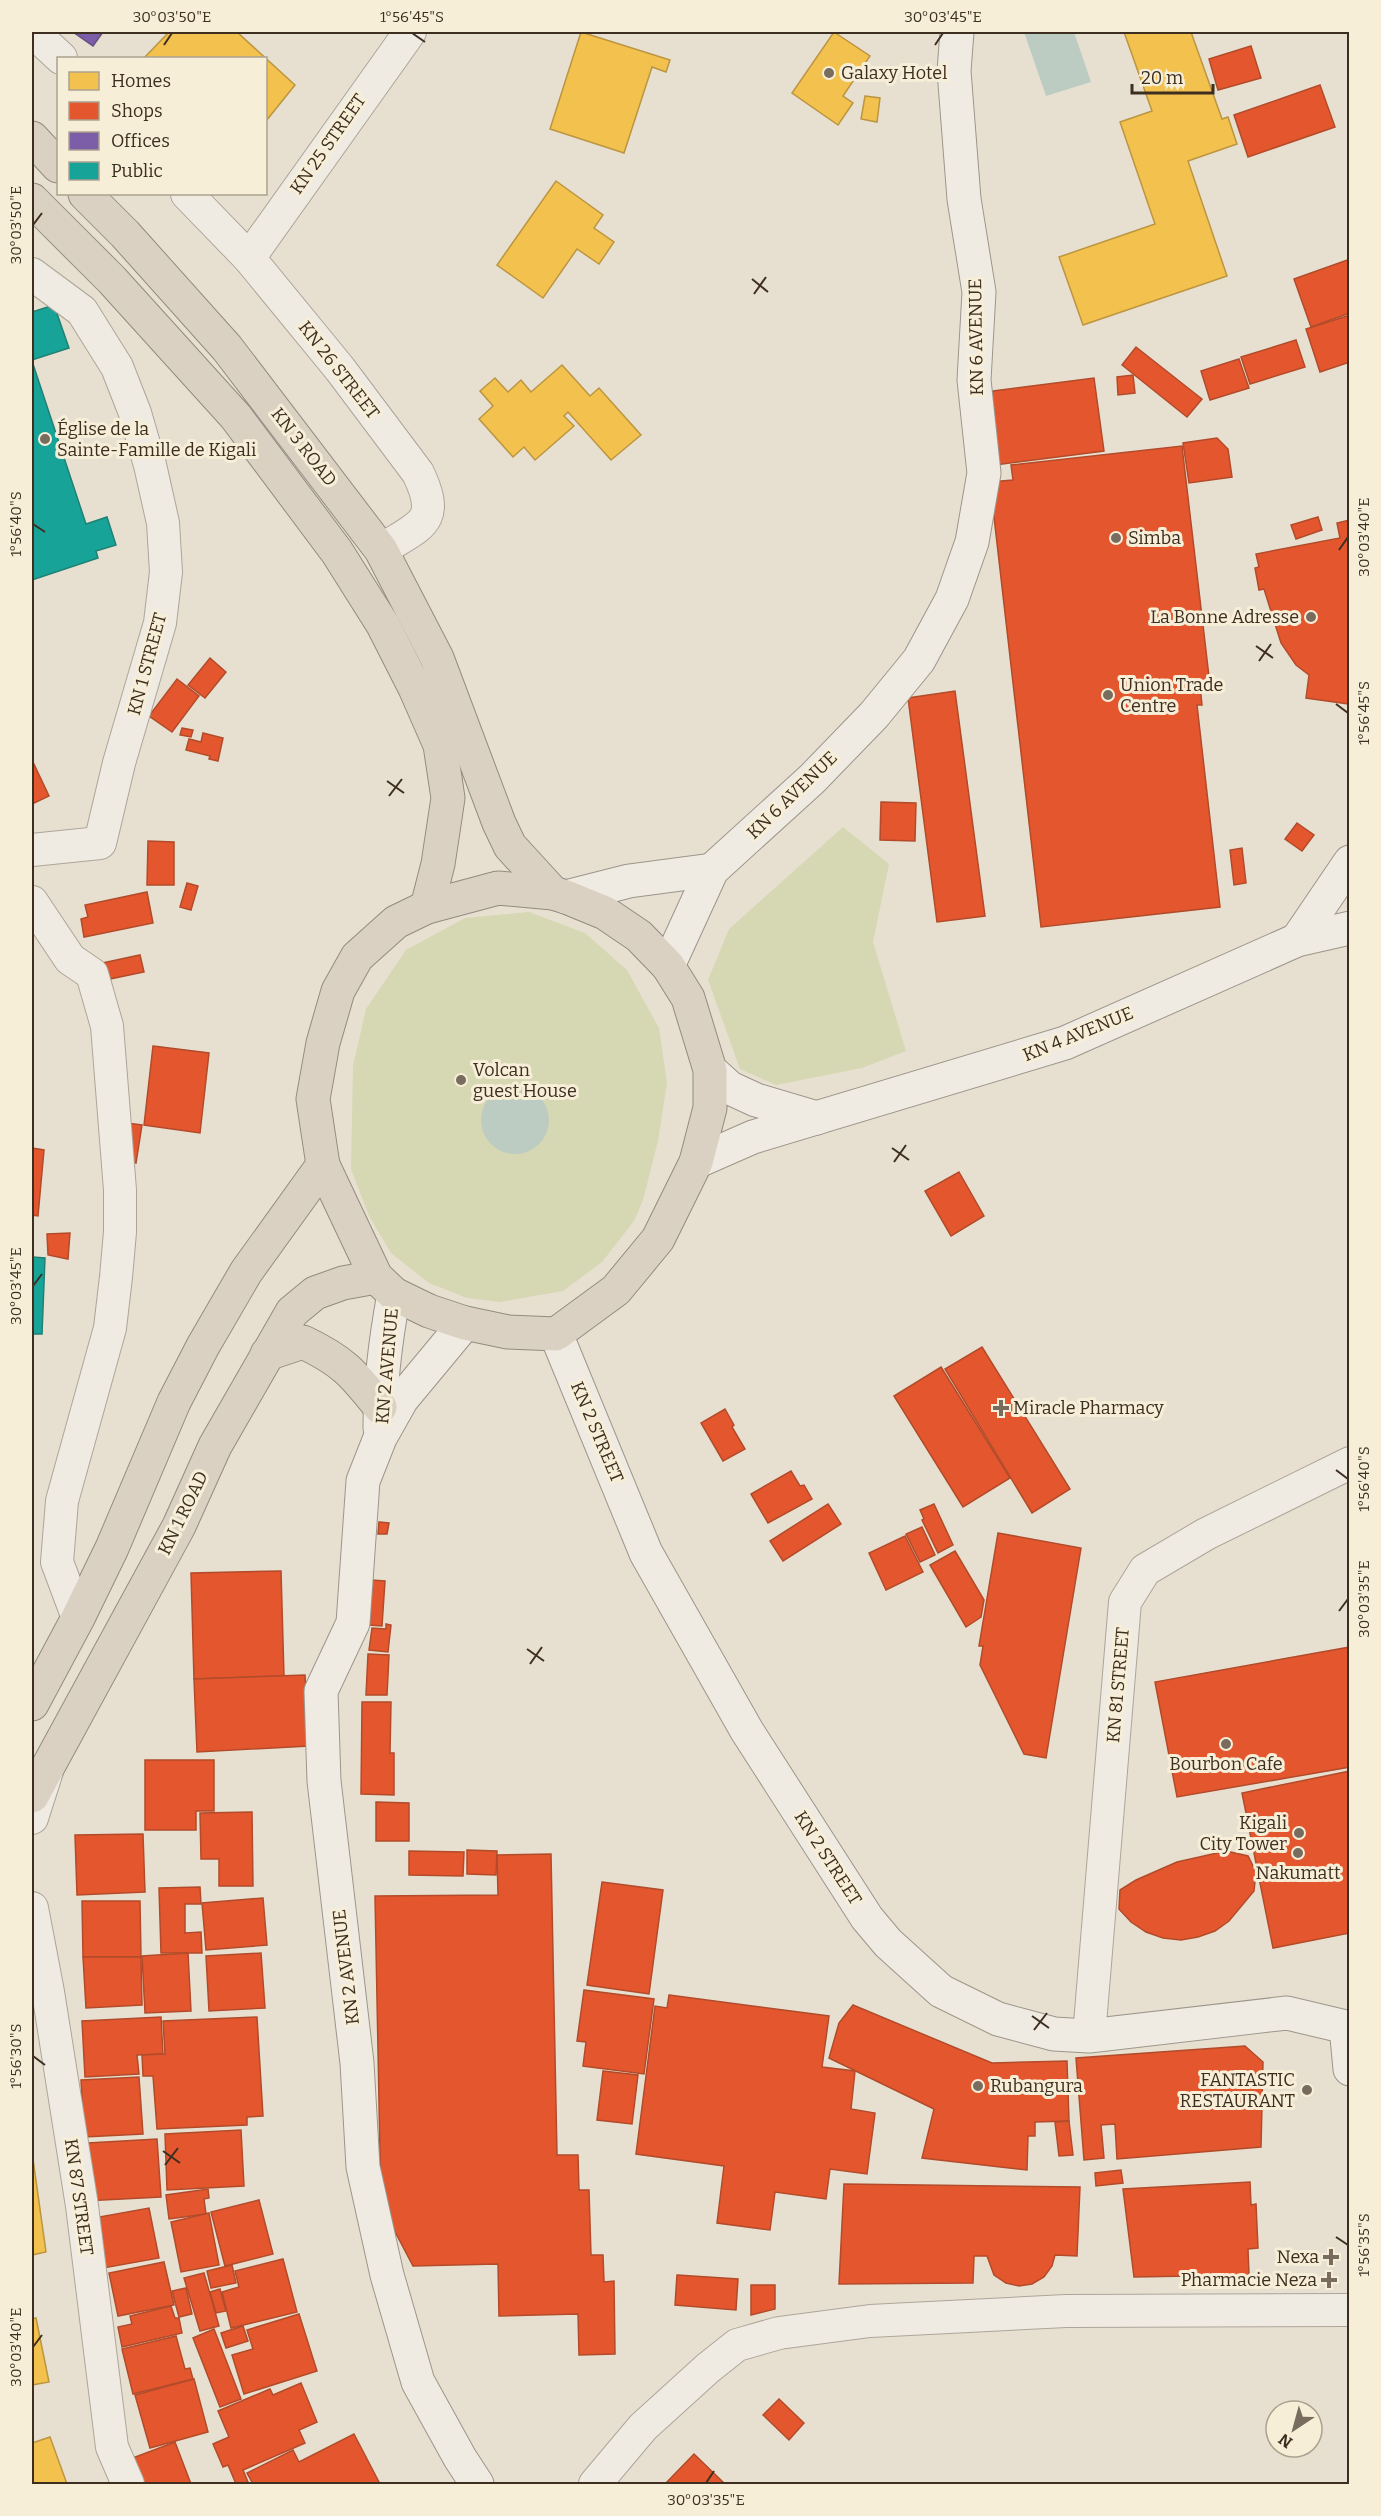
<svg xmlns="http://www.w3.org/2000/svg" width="1381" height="2516" font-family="Bitter,serif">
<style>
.green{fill:#d6d7b3}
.water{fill:#bcccc2}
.homes{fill:#f2c14e;stroke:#bc9540;stroke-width:1.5}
.shops{fill:#e4572e;stroke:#b24b2a;stroke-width:1.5}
.offices{fill:#7b5ea7;stroke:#68507e;stroke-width:1.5}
.public{fill:#17a398;stroke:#228074;stroke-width:1.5}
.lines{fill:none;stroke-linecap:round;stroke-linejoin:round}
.street-casing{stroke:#ada599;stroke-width:34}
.secondary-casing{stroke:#9c958a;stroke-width:35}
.highway-casing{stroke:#928b80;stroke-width:35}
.street{stroke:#efebe3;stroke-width:32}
.secondary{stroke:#efebe3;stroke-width:33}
.highway{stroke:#dad1c2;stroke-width:33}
.ticks{fill:none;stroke:#3d2e20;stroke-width:2}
.poi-dot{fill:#786c5e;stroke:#f7eed8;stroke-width:2}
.labels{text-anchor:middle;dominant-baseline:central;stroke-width:6;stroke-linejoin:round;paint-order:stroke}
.poi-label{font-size:18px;fill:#3d2e20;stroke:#f7eed8;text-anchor:start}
.street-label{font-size:18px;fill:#3d2e20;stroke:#f7eed8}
.neatline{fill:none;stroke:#3d2e20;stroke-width:2}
.ticks-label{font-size:15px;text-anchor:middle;fill:#3d2e20}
</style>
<rect width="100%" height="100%" fill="#e7e0d1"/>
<g class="green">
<path d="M843,827L889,864L873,942L906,1051L862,1068L776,1085L740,1069L708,980L729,929Z"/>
<path d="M529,912L585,933L627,970L659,1028L667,1083L658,1141L643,1200L634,1221L602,1262L563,1291L500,1302L467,1298L429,1283L391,1253L369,1216L351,1169L353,1066L366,1009L406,950L465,918Z"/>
</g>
<g class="water">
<path d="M1024,32H1074L1091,82L1046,96Z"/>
<circle cx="515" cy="1120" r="34"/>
</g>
<g class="homes">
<path d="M169,32H237L295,85L266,121V58H144Z"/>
<path d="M581,32L670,60L666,72L652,67L624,153L550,129Z"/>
<path d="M834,32L870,56L843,96L853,103L838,125L792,93Z"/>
<path d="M1124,32H1191L1222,119L1228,117L1237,144L1188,161L1227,276L1083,325L1059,257L1155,224L1120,122L1152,111Z"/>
<path d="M865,96L880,98L877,122L861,119Z"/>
<path d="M556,181L603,215L594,228L614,242L599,264L577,249L543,298L497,265Z"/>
<path d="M562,365L590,396L599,388L641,435L611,460L568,412L564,416L574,426L535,460L524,447L513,457L479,419L493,406L480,391L495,378L508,392L521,380L531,392Z"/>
<path d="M32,2152L46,2252L32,2255Z"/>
<path d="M36,2318L49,2382L32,2385V2319Z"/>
<path d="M50,2437L67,2484H32V2443Z"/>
</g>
<g class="shops">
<path d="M1251,46L1261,78L1218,90L1209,59Z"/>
<path d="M1320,85L1335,127L1248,157L1234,115Z"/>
<path d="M1350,259V313L1311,327L1294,279Z"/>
<path d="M1350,315V362L1320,372L1306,329Z"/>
<path d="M1296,340L1305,367L1250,384L1241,357Z"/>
<path d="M1136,347L1202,399L1187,417L1122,365Z"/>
<path d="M1239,359L1249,388L1210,400L1201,371Z"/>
<path d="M1133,375L1135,393L1118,395L1117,377Z"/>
<path d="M1094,378L1104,451L995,465L986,392Z"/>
<path d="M1217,438L1228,449L1232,477L1189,483L1183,443Z"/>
<path d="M1182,446L1210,685L1200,686L1202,705H1197L1220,907L1041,927L990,482L1013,480L1011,465Z"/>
<path d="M1318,517L1322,530L1296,539L1291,525Z"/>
<path d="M1350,520V701L1348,704L1306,698L1309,675L1296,665L1281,643L1264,589L1259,590L1255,568L1259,567L1256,554L1340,538L1337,523Z"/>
<path d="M210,658L226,672L205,698L188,685Z"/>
<path d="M177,679L199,696L172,732L149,716Z"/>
<path d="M955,691L985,916L937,922L908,698Z"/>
<path d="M182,728L193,730L191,737L180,735Z"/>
<path d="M203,733L223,738L218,761L209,759L210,756L186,750L189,739L201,742Z"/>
<path d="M32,760L49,796L32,804Z"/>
<path d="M881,802L916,803L915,841L880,840Z"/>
<path d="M1297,823L1314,835L1302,851L1285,839Z"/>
<path d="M148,841L174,842V885H147Z"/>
<path d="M1242,848L1246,883L1234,885L1230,850Z"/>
<path d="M187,883L198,886L191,910L180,907Z"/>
<path d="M147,892L153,923L84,937L81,919L88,917L85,905Z"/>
<path d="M140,955L144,972L105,980L102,963Z"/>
<path d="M153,1046L209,1053L200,1133L144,1125Z"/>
<path d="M118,1122L142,1125L136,1163L120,1158Z"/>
<path d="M32,1148L44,1150L38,1216L32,1215Z"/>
<path d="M959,1172L984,1216L951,1236L925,1191Z"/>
<path d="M70,1233L68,1259L48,1255L47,1234Z"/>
<path d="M982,1347L1070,1489L1032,1513L945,1369Z"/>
<path d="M941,1367L1010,1478L963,1507L894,1396Z"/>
<path d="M725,1409L734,1425L732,1427L745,1449L723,1461L701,1423Z"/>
<path d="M791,1471L800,1486L804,1485L812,1499L768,1523L751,1494Z"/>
<path d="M828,1504L841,1524L783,1561L770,1541Z"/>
<path d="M934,1504L953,1545L938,1553L922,1520L924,1519L920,1510Z"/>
<path d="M379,1522L389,1523L387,1534H378Z"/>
<path d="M922,1527L935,1555L920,1562L906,1534Z"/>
<path d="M998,1533L1081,1548L1046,1758L1024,1754L980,1665L983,1646H979Z"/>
<path d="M905,1536L923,1572L886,1590L869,1553Z"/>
<path d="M955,1551L984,1600L981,1617L966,1627L930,1565Z"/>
<path d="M281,1571L284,1676L194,1679L191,1573Z"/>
<path d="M371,1580L385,1581L382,1626L369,1625Z"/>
<path d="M386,1624L391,1625L388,1652L369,1650L372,1628L386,1629Z"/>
<path d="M1350,1647V1767L1177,1797L1155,1682Z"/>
<path d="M368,1654L389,1655L387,1695H366Z"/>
<path d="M305,1675L309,1746L197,1752L194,1679Z"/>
<path d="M362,1702H391L390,1753H394V1795L361,1794Z"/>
<path d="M145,1760H214V1811H196V1830H145Z"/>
<path d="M1350,1771V1933L1273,1948L1242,1793Z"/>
<path d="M376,1802L409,1803V1841H376Z"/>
<path d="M252,1812L253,1886H219V1859H201L200,1813Z"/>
<path d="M143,1834L145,1892L77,1895L75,1835Z"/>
<path d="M467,1850L497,1851L496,1875L467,1874Z"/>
<path d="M409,1851L464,1852L463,1876L409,1875Z"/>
<path d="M1226,1851L1248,1856L1256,1872L1254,1891L1229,1921L1215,1931L1198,1937L1181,1940L1163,1938L1146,1932L1131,1922L1119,1909L1120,1890L1136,1880L1177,1862Z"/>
<path d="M551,1854L557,2155H578L579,2190H589L591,2255H603L604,2282L614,2281L615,2354L579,2355L578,2314L499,2316L498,2264L413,2266L381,2205L375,1896L498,1895L497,1855Z"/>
<path d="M602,1882L663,1890L649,1994L587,1985Z"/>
<path d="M200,1887L201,1904H185V1933L201,1932L202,1953H161L159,1888Z"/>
<path d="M263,1898L267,1945L206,1950L202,1903Z"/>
<path d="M82,1901H140L141,1957H83Z"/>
<path d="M188,1953L191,2011L145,2013L142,1956Z"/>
<path d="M261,1953L265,2008L209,2011L206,1956Z"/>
<path d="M83,1957H141L142,2005L86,2008Z"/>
<path d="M584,1990L654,1999L644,2074L583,2066L586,2042L577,2041Z"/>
<path d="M669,1995L829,2016L822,2067L855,2071L851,2109L875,2113L867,2174L830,2169L826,2199L775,2192L770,2230L717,2223L724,2166L636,2154L655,2006L667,2008Z"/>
<path d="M853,2005L992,2063L1067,2061L1069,2121L1035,2122V2136H1028L1027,2170L922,2158L934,2109L829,2058L839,2023Z"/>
<path d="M161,2017L163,2054L137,2055L139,2074L85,2077L82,2021Z"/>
<path d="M257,2017L263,2116L247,2117V2125L157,2129L153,2076H143L142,2055L165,2054L163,2021Z"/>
<path d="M1245,2046L1263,2062L1261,2147L1117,2159L1115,2124L1101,2125L1104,2158L1084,2160L1076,2058Z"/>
<path d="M603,2071L638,2075L632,2124L597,2120Z"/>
<path d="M139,2077L143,2134L84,2137L81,2080Z"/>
<path d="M1069,2121L1073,2155L1059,2156L1055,2122Z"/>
<path d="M241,2130L244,2186L167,2190L165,2134Z"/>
<path d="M157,2139L161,2197L84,2201L89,2158L88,2143Z"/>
<path d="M1121,2170L1123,2183L1096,2186L1095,2173Z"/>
<path d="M1250,2182L1251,2205L1256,2204L1258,2248L1248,2249L1249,2275L1134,2277L1123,2189Z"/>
<path d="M844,2184L1080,2187L1077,2256L1055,2255L1052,2266L1044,2277L1032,2284L1019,2286L1006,2283L994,2275L987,2256H974L973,2283L839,2284Z"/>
<path d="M208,2189L209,2198L204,2199L206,2214L169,2219L166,2195Z"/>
<path d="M259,2200L273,2254L225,2266L211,2212Z"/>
<path d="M149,2208L159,2258L98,2269L88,2219Z"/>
<path d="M209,2213L219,2265L181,2272L171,2222Z"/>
<path d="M283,2259L297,2312L231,2328L222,2292L239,2287L235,2271Z"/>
<path d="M164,2262L174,2305L118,2316L109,2273Z"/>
<path d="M232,2265L236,2283L211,2288L207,2271Z"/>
<path d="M204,2273L219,2326L200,2331L184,2278Z"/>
<path d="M677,2275L738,2279L736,2310L675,2305Z"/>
<path d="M751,2285H775V2309L751,2315Z"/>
<path d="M186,2288L192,2314L179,2317L172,2291Z"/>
<path d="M220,2289L226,2311L216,2313L210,2292Z"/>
<path d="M171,2306L175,2318H179L182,2333L122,2347L118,2327L132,2324L130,2316Z"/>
<path d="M299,2314L317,2371L244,2394L232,2355L253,2349L247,2330Z"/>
<path d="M243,2326L248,2341L226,2348L221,2333Z"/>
<path d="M214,2329L241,2399L220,2407L193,2338Z"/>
<path d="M176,2336L185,2369L190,2368L193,2379L133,2394L122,2349Z"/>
<path d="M194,2379L208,2432L150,2448L135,2395Z"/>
<path d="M301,2383L317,2422L299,2430L305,2443L243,2470L248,2482L236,2484L228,2465L223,2467L213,2444L229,2437L218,2411L270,2389L273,2395Z"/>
<path d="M779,2399L804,2423L789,2440L763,2415Z"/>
<path d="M354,2434L380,2484H253L247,2473L293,2450L299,2462Z"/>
<path d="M175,2442L191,2484H134L125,2461Z"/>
<path d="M694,2454L725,2484H665Z"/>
</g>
<path class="offices" d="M73,32H103L93,46Z"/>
<g class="public">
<path d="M54,305L69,348L32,360V312Z"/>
<path d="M32,361L86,524L107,517L116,545L96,551L98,558L32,580Z"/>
<path d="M32,1257L45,1258L42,1334H32Z"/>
</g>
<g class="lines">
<g class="street-casing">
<g id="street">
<path d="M33,32L61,58"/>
<path d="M187,194L249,258L340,369L418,473C442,523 420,525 381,550"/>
<path d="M249,258L410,32"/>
<path d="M32,274L82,311L117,367L135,413L150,465L163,523L166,572L160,623L119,763L100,843L32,850"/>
<path d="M32,902L70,959L92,974L107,1026L120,1190V1232L116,1277L110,1328L62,1501L57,1562L78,1618"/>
<path d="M32,1818L47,1771"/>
<path d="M32,1908L48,1992L82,2206L112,2447L128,2484"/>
<path d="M1089,2036L1125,1602L1145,1570L1206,1534L1350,1463"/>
<path d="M595,2484L643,2427L708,2368L737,2345L779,2333L870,2321L1066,2311L1350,2310"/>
</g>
</g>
<g class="secondary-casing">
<g id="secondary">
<path d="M566,897L629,881L712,870"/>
<path d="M1297,940L1350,862"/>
<path d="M668,966L712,870L812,779L874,715L919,660L952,599L972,542L984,473L974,380L979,292L964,199L954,71L957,32"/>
<path d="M710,1070L730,1088L756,1100L817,1118"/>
<path d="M696,1162L753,1137L1065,1043L1297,940L1350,928"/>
<path d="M465,1323L402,1399L380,1438L363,1481L353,1623L321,1691L324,1781L357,2063L363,2167L387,2275L418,2382L460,2458L477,2484"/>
<path d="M556,1334L646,1553L747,1731L867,1918L888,1943L941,1991L998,2019L1054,2034L1089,2036L1287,2013L1346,2027L1350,2069"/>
<path d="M380,1428C380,1383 386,1337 394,1294"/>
</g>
</g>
<g class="highway-casing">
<g id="highway">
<path d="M32,138L58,166"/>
<path d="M85,194L125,234L227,348L381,550L437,658L499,823L510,846L553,893"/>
<path d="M32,200L112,280L236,417L337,552L383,625L415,688L440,745L448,798L438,864L427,907"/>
<path d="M498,888L553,893L566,897L605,913L639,936L668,966L688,998L710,1070V1108L696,1162L658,1239L616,1290L556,1334L508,1332L465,1323L429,1311L394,1294L376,1277L323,1165L313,1099L323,1043L338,991L357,957L396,922L427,907Z"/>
<path d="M267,1354L303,1342C343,1361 353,1373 380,1407"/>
<path d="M32,1704L78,1618L112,1548L174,1402L203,1346L246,1272L323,1165"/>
<path d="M32,1796L179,1526L215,1446L292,1312L315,1293L343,1283L376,1277"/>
</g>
</g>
<use href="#street" class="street"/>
<use href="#secondary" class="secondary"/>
<use href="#highway" class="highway"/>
</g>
<path class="ticks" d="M412,33L425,42M164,45L172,33M935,45L943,33M33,225L42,213M752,279L768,292M754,294L766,277M33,524L45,532M1339,550L1348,537M1256,646L1273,658M1259,661L1271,644M1336,704L1348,713M387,781L404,793M389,796L402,779M892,1148L909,1160M894,1162L906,1145M33,1286L42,1274M1336,1470L1348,1479M1339,1611L1348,1599M527,1649L544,1661M530,1664L542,1647M1032,2016L1049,2028M1034,2030L1047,2013M33,2056L45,2065M163,2151L180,2163M165,2165L178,2148M1336,2237L1348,2245M33,2347L42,2335M706,2483L714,2471"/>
<g class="poi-dot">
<circle cx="829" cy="73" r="6"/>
<circle cx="45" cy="439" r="6"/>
<circle cx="1116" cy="538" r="6"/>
<circle cx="1311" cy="617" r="6"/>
<circle cx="1108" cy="695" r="6"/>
<circle cx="461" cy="1080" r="6"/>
<path d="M998 1399h6v6h6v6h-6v6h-6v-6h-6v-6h6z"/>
<circle cx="1226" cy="1744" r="6"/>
<circle cx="1299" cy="1833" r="6"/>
<circle cx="1298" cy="1853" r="6"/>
<circle cx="978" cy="2086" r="6"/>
<circle cx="1307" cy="2090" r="6"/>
<path d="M1328 2248h6v6h6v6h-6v6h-6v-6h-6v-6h6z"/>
<path d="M1326 2271h6v6h6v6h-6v6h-6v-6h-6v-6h6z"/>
</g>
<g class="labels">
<g class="poi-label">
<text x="841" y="73">Galaxy Hotel</text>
<text x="57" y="429">Église de la<tspan x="57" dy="21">Sainte-Famille de Kigali</tspan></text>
<text x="1128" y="538">Simba</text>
<text x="1299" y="617" text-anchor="end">La Bonne Adresse</text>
<text x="1120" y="685">Union Trade<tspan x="1120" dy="21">Centre</tspan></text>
<text x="473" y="1070">Volcan<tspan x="473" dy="21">guest House</tspan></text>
<text x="1013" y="1408">Miracle Pharmacy</text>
<text x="1226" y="1764" text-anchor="middle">Bourbon Cafe</text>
<text x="1287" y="1823" text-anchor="end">Kigali<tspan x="1287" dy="21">City Tower</tspan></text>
<text x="1298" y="1873" text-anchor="middle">Nakumatt</text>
<text x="1295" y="2080" text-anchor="end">FANTASTIC<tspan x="1295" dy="21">RESTAURANT</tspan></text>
<text x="990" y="2086">Rubangura</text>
<text x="1319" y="2257" text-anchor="end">Nexa</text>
<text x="1317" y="2280" text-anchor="end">Pharmacie Neza</text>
</g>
<g class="street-label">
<text transform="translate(328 144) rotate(-55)">KN 25 STREET</text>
<text transform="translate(976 337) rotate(-91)">KN 6 AVENUE</text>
<text transform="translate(339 370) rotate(52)">KN 26 STREET</text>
<text transform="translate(304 447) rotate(52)">KN 3 ROAD</text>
<text transform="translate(147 664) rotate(-75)">KN 1 STREET</text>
<text transform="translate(792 795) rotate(-44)">KN 6 AVENUE</text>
<text transform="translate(1078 1034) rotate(-22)">KN 4 AVENUE</text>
<text transform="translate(387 1366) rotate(-85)">KN 2 AVENUE</text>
<text transform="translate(597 1432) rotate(67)">KN 2 STREET</text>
<text transform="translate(183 1513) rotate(-64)">KN 1 ROAD</text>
<text transform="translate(1118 1685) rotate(-85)">KN 81 STREET</text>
<text transform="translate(828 1858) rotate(57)">KN 2 STREET</text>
<text transform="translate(346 1967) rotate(-97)">KN 2 AVENUE</text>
<text transform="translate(79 2197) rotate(82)">KN 87 STREET</text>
</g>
</g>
<rect width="1381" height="2516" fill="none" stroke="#f7eed8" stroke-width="66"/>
<rect x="57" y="57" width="210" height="138" fill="#f7eed8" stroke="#ada18e" stroke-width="1.5"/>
<rect x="69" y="72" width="30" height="18" fill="#f2c14e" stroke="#ada18e" stroke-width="1.5"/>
<text x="111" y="87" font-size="18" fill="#3d2e20">Homes</text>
<rect x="69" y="102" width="30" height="18" fill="#e4572e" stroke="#ada18e" stroke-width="1.5"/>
<text x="111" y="117" font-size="18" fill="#3d2e20">Shops</text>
<rect x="69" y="132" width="30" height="18" fill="#7b5ea7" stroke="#ada18e" stroke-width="1.5"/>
<text x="111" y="147" font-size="18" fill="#3d2e20">Offices</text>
<rect x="69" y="162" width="30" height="18" fill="#17a398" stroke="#ada18e" stroke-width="1.5"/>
<text x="111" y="177" font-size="18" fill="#3d2e20">Public</text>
<g transform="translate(1294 2429) rotate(216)"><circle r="28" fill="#f7eed8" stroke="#ada18e" stroke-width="1.5"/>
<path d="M0-4.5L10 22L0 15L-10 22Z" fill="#786c5e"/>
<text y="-9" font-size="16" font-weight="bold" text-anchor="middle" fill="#3d2e20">N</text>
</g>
<path d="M1132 84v9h81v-9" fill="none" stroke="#3d2e20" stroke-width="3"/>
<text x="1141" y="84" font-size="18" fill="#3d2e20" stroke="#f7eed8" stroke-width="4.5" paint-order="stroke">20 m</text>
<rect x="33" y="33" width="1315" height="2450" class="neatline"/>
<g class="ticks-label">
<text x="172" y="22">30°03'50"E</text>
<text x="412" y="22">1°56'45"S</text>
<text x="943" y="22">30°03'45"E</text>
<text transform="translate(16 225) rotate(-90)" y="5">30°03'50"E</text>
<text transform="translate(16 524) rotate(-90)" y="5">1°56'40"S</text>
<text transform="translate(1364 537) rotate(-90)" y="5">30°03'40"E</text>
<text transform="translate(1364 713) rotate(-90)" y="5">1°56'45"S</text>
<text transform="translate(16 1286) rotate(-90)" y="5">30°03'45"E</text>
<text transform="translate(1364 1479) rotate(-90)" y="5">1°56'40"S</text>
<text transform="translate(1364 1599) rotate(-90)" y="5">30°03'35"E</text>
<text transform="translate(16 2056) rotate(-90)" y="5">1°56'30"S</text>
<text transform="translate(1364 2245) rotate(-90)" y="5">1°56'35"S</text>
<text transform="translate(16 2347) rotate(-90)" y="5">30°03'40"E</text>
<text x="706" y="2505">30°03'35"E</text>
</g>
</svg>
